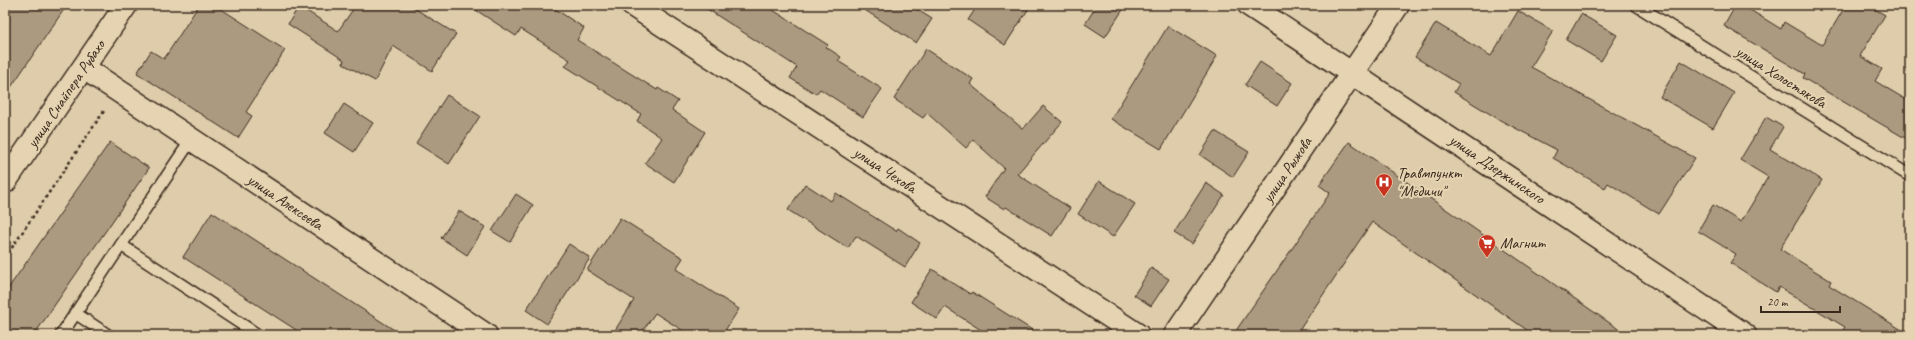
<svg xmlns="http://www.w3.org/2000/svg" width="1915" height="340" font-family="Caveat,sans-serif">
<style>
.building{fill:#ac9a80;stroke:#3b2a1e}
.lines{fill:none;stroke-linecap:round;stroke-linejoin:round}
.lane-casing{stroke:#3b2a1e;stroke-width:14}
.street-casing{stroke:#3b2a1e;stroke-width:25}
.secondary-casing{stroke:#3b2a1e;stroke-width:25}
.path{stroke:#3b2a1e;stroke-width:2.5;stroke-dasharray:3 3;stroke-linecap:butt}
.lane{stroke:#e6d3b1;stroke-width:11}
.street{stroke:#e6d3b1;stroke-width:22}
.secondary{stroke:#e6d3b1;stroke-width:22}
.labels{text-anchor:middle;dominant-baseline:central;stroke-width:4;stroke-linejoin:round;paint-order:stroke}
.street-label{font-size:16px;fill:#3b2a1e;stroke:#e6d3b1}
.poi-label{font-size:16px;fill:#3b2a1e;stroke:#e6d3b1;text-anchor:start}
</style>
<rect width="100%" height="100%" fill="#dfccab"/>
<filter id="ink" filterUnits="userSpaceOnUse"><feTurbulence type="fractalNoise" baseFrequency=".025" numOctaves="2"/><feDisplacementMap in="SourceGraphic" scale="8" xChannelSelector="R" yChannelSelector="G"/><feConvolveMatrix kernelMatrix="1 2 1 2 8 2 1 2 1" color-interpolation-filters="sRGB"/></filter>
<g filter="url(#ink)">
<g class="building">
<path d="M12,5H67L5,96V16Z"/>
<path d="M199,5H215L285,50L246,112L252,116L238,138L137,73L151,51L164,59Z"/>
<path d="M356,5H409L456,34L432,71L393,46L375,81L343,64L344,60L288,24L299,6L338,31Z"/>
<path d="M468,5H549L584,28L577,40L657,90L658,88L678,101L672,110L705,132L674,182L645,163L662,138L637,121L641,114L565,66L570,60L521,29L516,36Z"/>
<path d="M701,5H765L828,45L826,47L841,57L838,61L882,89L863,117L820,89L816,94L790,78L797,67Z"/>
<path d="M857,5H910L932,19L916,43Z"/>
<path d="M978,5H1031L1005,45L968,20Z"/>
<path d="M1097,5H1126L1105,37L1085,24Z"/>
<path d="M1736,5H1742L1781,29L1784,22L1822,45L1846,5H1868L1885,15L1860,56L1882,69L1875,81L1910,102V141L1803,78L1805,74L1724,26Z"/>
<path d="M1518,11L1553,31L1531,67L1695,158L1659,214L1608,183L1605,188L1553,158L1557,150L1500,120L1454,92L1459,84L1415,57L1436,23L1491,56Z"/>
<path d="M1581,14L1617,35L1601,61L1566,40Z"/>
<path d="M1168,26L1217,56L1161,149L1111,119Z"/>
<path d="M926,49L973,79L970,84L1023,129L1043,106L1062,122L1017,174L1070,208L1052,236L1006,207L1004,209L985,197L1004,168L973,140L966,148L927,113L923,118L894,99Z"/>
<path d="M1681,61L1734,93L1713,128L1660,97Z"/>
<path d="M1260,62L1292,83L1277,106L1245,85Z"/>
<path d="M447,95L480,116L449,164L416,143Z"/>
<path d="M344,104L373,123L354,152L325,133Z"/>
<path d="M1766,117L1783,127L1770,149L1822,180L1780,249L1831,281L1829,285L1910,335H1840L1845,327L1779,287L1776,292L1730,263L1736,254L1698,231L1713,205L1741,222L1768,177L1740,160Z"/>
<path d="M1215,131L1249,152L1233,177L1200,155Z"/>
<path d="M110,142L149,168L34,335H5V293Z"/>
<path d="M1349,142L1476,230L1627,335H1534L1372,222L1296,335H1233L1330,193L1319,185Z"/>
<path d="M1099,181L1135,204L1113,237L1078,214Z"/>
<path d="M1206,183L1224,195L1192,244L1174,233Z"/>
<path d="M805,184L831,201L836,193L896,231L898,228L920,243L905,267L856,236L848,248L788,210Z"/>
<path d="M516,194L533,205L510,242L492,231Z"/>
<path d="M459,211L485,227L467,255L441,238Z"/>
<path d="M212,212L402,335H304L183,257Z"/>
<path d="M620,218L683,258L676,269L739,309L722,335H690L655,313L640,335H612L634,300L587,270Z"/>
<path d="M569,244L590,258L547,324L526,310Z"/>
<path d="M1151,268L1169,279L1151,306L1134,295Z"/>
<path d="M932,269L970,294L972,292L1040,335H989L945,307L937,319L911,302Z"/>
</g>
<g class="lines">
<g class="lane-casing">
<g id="lane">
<path d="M1636,5L1910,176"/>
<path d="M121,245L258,335"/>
<path d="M75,313L108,335"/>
<path d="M61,335L191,140"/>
</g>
</g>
<g class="street-casing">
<g id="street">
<path d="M632,5L1138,335"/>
<path d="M84,68L486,335"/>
<path d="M5,182L126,5"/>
<path d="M1175,335L1398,5"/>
</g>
</g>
<g class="secondary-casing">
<path id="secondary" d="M1249,5L1745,335"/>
</g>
<path class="path" d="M5,258L104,111"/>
<use href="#lane" class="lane"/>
<use href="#street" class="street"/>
<use href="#secondary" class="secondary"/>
</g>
</g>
<defs>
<g id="hospital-pin" transform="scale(0.9)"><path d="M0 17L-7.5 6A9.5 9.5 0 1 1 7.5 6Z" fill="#c8321e" stroke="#e6d3b1"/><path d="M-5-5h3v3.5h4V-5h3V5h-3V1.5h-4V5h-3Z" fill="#fff"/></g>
<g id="supermarket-pin" transform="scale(0.9)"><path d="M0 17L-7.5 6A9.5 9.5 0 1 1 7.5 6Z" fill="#c8321e" stroke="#e6d3b1"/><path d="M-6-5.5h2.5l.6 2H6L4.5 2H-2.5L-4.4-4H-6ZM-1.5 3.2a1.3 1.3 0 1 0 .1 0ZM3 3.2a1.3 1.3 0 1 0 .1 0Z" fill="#fff"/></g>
</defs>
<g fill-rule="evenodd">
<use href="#hospital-pin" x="1384" y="182"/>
<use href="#supermarket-pin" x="1487" y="243"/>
</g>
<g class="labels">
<g class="street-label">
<text transform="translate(1781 77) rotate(32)">улица Холостякова</text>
<text transform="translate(66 94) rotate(-56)">улица Снайпера Рубахо</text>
<text transform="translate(1497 169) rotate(34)">улица Дзержинского</text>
<text transform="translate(885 170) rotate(33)">улица Чехова</text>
<text transform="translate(1287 170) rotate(-56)">улица Рыжова</text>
<text transform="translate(285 202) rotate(34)">улица Алексеева</text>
</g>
<g class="poi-label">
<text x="1397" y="173">Травмпункт<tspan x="1397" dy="18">"Медичи"</tspan></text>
<text x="1500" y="243">Магнит</text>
</g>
</g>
<rect width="1915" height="340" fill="none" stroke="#e6d3b1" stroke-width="20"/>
<rect x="10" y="10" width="1895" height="320" fill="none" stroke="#3b2a1e" stroke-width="1.5" filter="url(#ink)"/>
<path d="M1761 306v6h79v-6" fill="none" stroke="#3b2a1e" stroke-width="2"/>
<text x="1767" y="306" font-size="12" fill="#3b2a1e" stroke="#e6d3b1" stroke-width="3" paint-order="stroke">20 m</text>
</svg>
